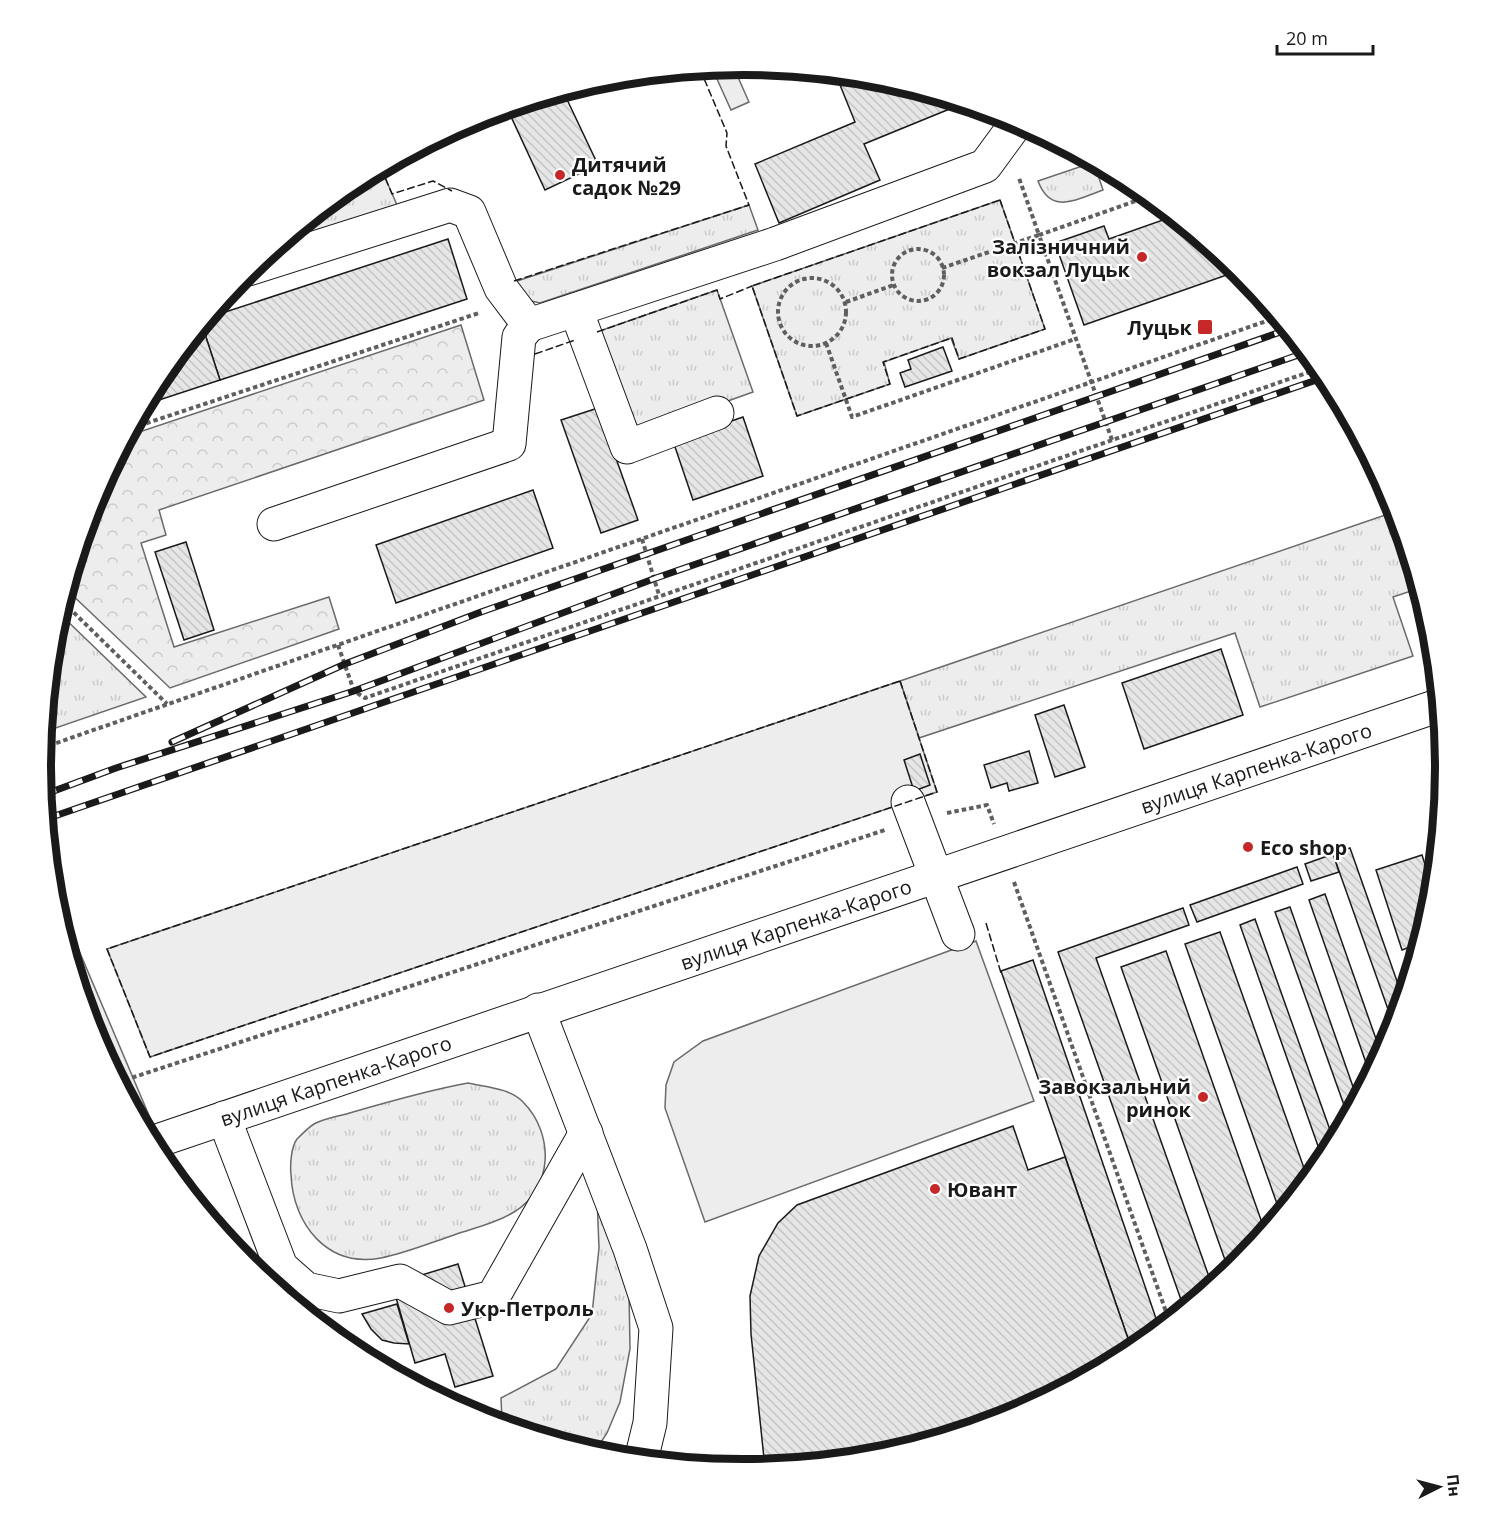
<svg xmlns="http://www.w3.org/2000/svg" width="1487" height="1535" font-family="'Open Sans',sans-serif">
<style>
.grass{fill:url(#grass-tufts);stroke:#6a6a6a;stroke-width:1.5}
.forest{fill:url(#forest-crowns);stroke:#6a6a6a;stroke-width:1.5}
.built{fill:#ededed;stroke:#6a6a6a;stroke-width:1.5}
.building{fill:url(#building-back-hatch);stroke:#1a1a1a;stroke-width:1.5}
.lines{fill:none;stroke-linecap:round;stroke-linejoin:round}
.minor-casing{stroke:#1a1a1a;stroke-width:35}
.major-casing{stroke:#1a1a1a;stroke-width:35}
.path{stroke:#5f5f5f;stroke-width:4;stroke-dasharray:4.5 3;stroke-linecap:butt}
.minor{stroke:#fff;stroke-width:33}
.major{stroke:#fff;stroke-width:33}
.rail-casing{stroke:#1a1a1a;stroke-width:7}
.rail{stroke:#fff;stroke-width:4.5;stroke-dasharray:14;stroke-linecap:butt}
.fence{stroke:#1a1a1a;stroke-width:1.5;stroke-dasharray:8 3;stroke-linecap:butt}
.poi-dot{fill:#c62828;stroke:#fff;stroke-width:2}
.labels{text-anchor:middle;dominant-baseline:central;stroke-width:4.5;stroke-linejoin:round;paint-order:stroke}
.poi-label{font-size:20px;font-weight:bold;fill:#1a1a1a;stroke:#fff;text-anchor:start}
.street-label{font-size:20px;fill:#1a1a1a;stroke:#fff}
.rim{fill:none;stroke:#1a1a1a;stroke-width:8}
</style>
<defs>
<pattern id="grass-tufts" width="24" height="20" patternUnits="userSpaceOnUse" patternTransform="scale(1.5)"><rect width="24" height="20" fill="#ededed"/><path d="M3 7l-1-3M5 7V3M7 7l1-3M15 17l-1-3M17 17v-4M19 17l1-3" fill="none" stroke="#cbcbcb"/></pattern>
<pattern id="forest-crowns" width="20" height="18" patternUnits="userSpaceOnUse" patternTransform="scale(1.5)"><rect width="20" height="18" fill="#ededed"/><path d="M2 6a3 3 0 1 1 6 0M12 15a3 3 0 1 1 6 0" fill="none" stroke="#cbcbcb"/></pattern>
<pattern id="building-back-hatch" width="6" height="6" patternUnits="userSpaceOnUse" patternTransform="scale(1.5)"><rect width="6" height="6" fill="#e6e6e6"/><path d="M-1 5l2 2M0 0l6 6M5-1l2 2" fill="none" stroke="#c5c5c5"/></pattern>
</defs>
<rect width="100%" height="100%" fill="#fff"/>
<g class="grass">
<path d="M1094,162L1114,172L1099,178L1103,190C1077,199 1051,216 1038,181Z"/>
<path d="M381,168L400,212L264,256L353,183Z"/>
<path d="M1000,200L1045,329L959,359L951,338L884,362L890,384L797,416L752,286Z"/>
<path d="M749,205L758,230L540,303L527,300L514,282Z"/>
<path d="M717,290L753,392L630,436L594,333Z"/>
<path d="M1397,511L1420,588L1393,597L1413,656L1260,707L1235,633L919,738L900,681Z"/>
<path d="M59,612V613L146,697L44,732L54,630Z"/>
<path d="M468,1083C485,1087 510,1088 523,1102C554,1133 554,1188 514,1212C497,1223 474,1228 454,1235C430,1243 406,1253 381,1258C327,1268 293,1224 291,1175C290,1165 291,1147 297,1139C301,1135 309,1127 314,1124C325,1118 341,1116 353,1112C391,1101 429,1090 468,1083Z"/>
<path d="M597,1197L629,1291L630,1349L620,1402L607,1433L594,1453L489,1421H502L501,1398L556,1369L592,1314L599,1248Z"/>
</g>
<path class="forest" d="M461,325L484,400L159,510L166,535L141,543L174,647L329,597L339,629L170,688L66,589L94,498L127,436Z"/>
<g class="built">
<path d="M733,66L749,102L731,110L712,68Z"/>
<path d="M900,681L937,792L150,1057L107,949Z"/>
<path d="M52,887L176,1179L159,1158L94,1036L54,904Z"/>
<path d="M976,941L1034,1101L705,1222L665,1108L666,1085L674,1062L703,1041Z"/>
</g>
<g class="building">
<path d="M836,75L881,78L948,98L952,108L864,144L880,180L779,223L755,164L855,122Z"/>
<path d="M563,91L598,165L545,190L507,108Z"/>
<path d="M1174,216L1241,270L1084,325L1055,243L1104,226L1109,239Z"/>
<path d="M448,239L467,299L220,380L202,325L207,318Z"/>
<path d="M202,325L220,380L144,405L159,377Z"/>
<path d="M943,347L952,371L905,387L900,373L911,369L908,360Z"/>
<path d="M598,408L638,520L601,533L561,420Z"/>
<path d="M743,417L763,476L693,500L673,441Z"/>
<path d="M533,490L553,548L396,603L376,545Z"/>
<path d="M186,542L214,630L184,640L155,552Z"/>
<path d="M1421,598H1423L1434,636Z"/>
<path d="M1221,649L1243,715L1144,749L1122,683Z"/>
<path d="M1064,705L1085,767L1055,777L1035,715Z"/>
<path d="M1029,751L1038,783L1009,791L1007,783L991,788L984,765Z"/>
<path d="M920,754L930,785L914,791L904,760Z"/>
<path d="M1350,848L1404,1001L1395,1029L1333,854Z"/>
<path d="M1333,854L1339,872L1311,881L1305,864Z"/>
<path d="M1422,855L1434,893L1433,905L1421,943L1402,950L1376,870Z"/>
<path d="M1297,867L1303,884L1197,922L1190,905Z"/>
<path d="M1325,894L1382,1056L1371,1077L1309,900Z"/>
<path d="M1290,907L1358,1101L1349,1119L1275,912Z"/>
<path d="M1183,908L1189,925L1096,958L1213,1288L1185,1311L1058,952Z"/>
<path d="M1255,919L1335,1144L1324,1163L1240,925Z"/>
<path d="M1220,932L1309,1182L1281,1215L1185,944Z"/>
<path d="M1166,951L1266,1234L1230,1274L1121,967Z"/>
<path d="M1033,960L1160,1330L1133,1353L1001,971Z"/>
<path d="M1013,1126L1028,1170L1065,1157L1133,1353L1012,1417L880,1457L765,1468L751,1334L750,1296L759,1256L778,1223L797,1205Z"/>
<path d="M458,1264L493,1376L455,1387L445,1354L415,1363L392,1284Z"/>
<path d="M397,1304L409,1344L394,1343L382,1340L371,1329L362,1314Z"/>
</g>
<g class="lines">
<g class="minor-casing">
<g id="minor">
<path d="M248,269L450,205L469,212L501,288L529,325L775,244L985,166L1018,121"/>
<path d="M576,310L627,447L717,413"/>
<path d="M274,524L509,444L519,337L529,325"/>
<path d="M908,802L958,934"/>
<path d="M224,1118L281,1267L306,1289L339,1296L400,1281L449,1308L493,1297L586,1133"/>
</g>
</g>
<g class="major-casing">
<g id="major">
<path d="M538,1010L630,1249L656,1328L650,1423L641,1460"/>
<path id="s1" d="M151,1143L1440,705"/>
</g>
</g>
<g class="path">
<circle cx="918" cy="275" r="26"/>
<path d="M942,268L1039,235L1019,178"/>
<circle cx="812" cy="312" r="34"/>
<path d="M846,302L894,285"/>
<path d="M826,343L852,417L1075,339"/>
<path d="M132,428L479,313"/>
<path d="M1112,440L1039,235L1150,196"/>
<path d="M642,539L659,595"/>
<path d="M63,602L167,704"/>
<path d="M338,645L354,691L365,698L1321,368"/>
<path d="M42,748L1278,317"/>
<path d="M947,813L987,805L994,824"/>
<path d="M1014,882L1170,1323"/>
<path d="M125,1080L885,830"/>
</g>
<use href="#minor" class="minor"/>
<use href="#major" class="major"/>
<g class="rail-casing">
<g id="rail">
<path d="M172,742L345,664L481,612L1289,329"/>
<path d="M43,795L116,768L354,691L656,578L1307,352"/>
<path d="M46,819L1328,376"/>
</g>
</g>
<use href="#rail" class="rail"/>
<g class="fence">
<path d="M381,168L392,194L433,181L452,191"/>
<path d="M1000,200L1045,329L959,359L952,338L883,362L890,384L797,416L752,286Z"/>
<path d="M514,281L749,205L726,146L727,133L700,69"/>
<path d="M597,332L717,290L720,299L752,286"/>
<path d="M535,354L575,340"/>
<path d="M900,681L937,792L150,1057L107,949Z"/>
<path d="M986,923L1001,973"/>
</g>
</g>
<g class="poi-dot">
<circle cx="560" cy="175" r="6"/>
<circle cx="1142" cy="257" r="6"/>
<rect x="1197" y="319" width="16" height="16" rx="3"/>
<circle cx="1248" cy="847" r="6"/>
<circle cx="1203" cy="1097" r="6"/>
<circle cx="935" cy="1189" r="6"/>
<circle cx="449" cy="1308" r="6"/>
</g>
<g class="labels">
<g class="poi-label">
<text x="572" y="164">Дитячий<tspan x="572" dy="23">садок №29</tspan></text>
<text x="1130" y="246" text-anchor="end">Залізничний<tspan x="1130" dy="23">вокзал Луцьк</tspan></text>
<text x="1192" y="327" text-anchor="end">Луцьк</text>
<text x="1260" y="847">Eco shop</text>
<text x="1191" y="1086" text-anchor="end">Завокзальний<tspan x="1191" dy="23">ринок</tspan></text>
<text x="947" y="1189">Ювант</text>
<text x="461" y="1308">Укр-Петроль</text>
</g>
<g class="street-label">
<text stroke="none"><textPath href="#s1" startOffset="1167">вулиця Карпенка-Карого</textPath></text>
<text stroke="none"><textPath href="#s1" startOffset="681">вулиця Карпенка-Карого</textPath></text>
<text stroke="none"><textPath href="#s1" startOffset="195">вулиця Карпенка-Карого</textPath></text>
</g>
</g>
<path d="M0 0H1487V1535H0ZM51 767a692 692 0 1 1 1384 0a692 692 0 1 1-1384 0Z" fill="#fff" fill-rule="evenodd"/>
<path class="rim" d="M51 767a692 692 0 1 1 1384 0a692 692 0 1 1-1384 0Z"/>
<g transform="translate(1439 1487) rotate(84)" stroke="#ffffff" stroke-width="4.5" paint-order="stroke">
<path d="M0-4.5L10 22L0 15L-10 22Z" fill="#1a1a1a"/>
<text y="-9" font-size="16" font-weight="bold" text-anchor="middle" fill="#1a1a1a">Пн</text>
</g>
<path d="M1277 45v9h96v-9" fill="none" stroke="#1a1a1a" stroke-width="3"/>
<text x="1286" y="45" font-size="18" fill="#1a1a1a" stroke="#ffffff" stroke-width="4.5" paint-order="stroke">20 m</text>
</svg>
